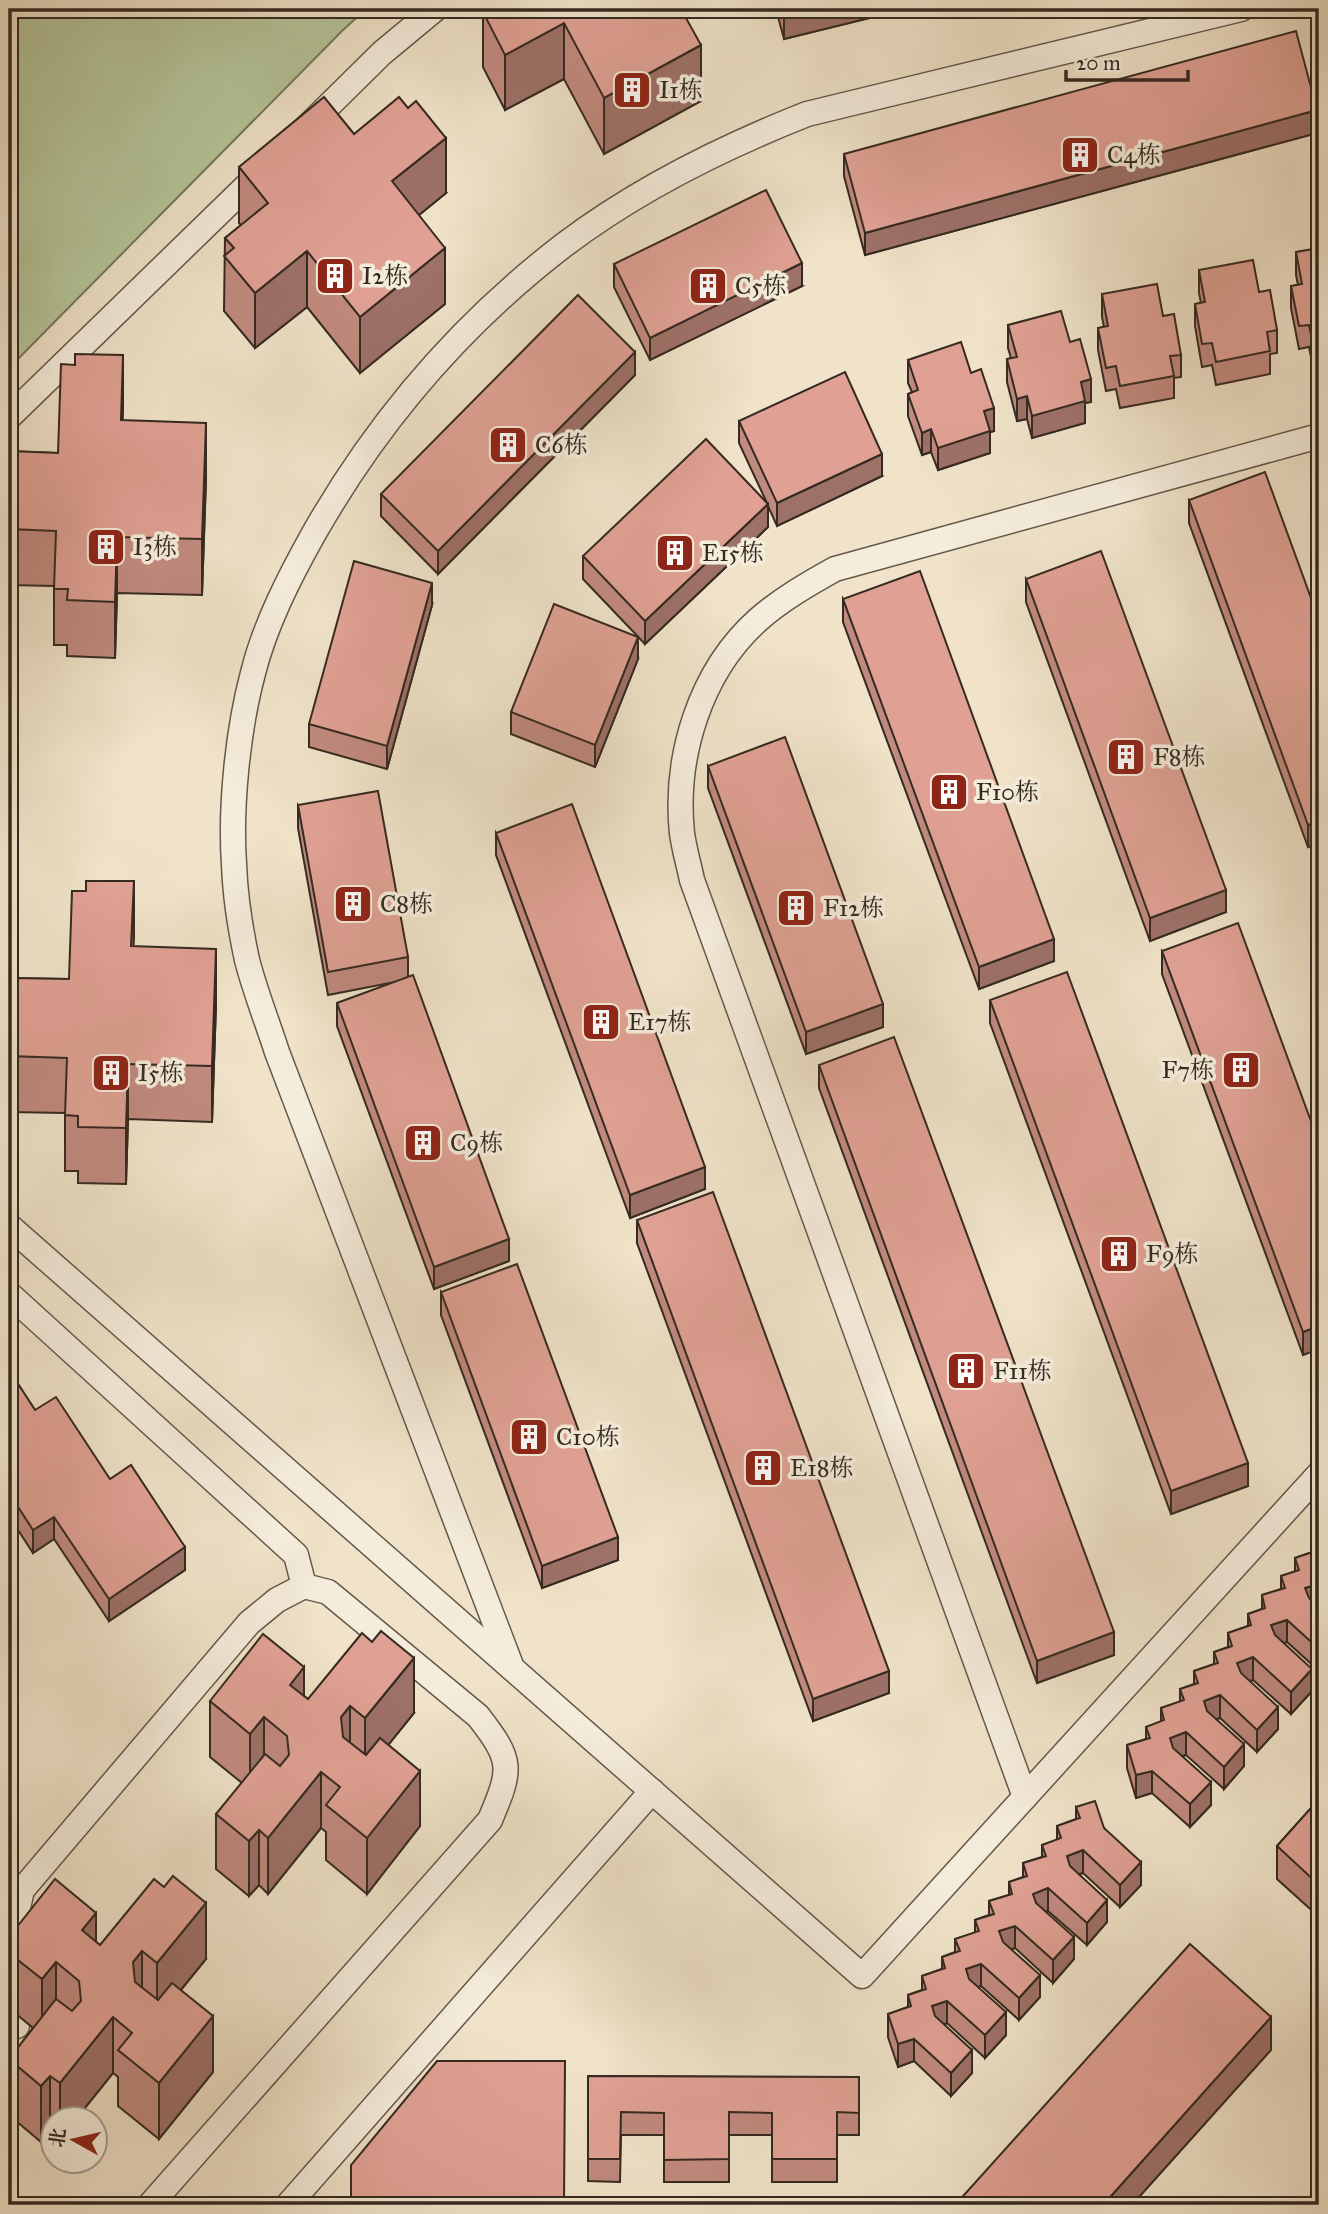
<svg xmlns="http://www.w3.org/2000/svg" width="1328" height="2214" font-family="'IM FELL Great Primer','Noto Serif SC',serif">
<style>
.green{fill:#b5c59a;stroke:#75785e;stroke-width:2}
.lines{fill:none;stroke-linecap:round;stroke-linejoin:round}
.service-casing{stroke:#64584b;stroke-width:27}
.service{stroke:#f5eddc;stroke-width:24}
.wall{fill:#c18a7f;stroke:#352a21;stroke-width:2}
.shaded-wall{fill:#9d7168;stroke:#352a21;stroke-width:2}
.building{fill:#e0a194;stroke:#352a21;stroke-width:2}
.labels{text-anchor:middle;dominant-baseline:central;stroke-width:7;stroke-linejoin:round;paint-order:stroke}
.poi-label{font-size:24px;fill:#352a21;stroke:#f5eddc;text-anchor:start}
</style>
<rect width="100%" height="100%" fill="#f0e3c9"/>
<filter id="stains"><feTurbulence type="fractalNoise" baseFrequency=".00286" numOctaves="4"/><feColorMatrix values="0 0 0 0 .2 0 0 0 0 .09 0 0 0 0 .02 0 0 0 .5 -.17"/></filter>
<radialGradient id="worn" r=".72"><stop offset=".6" stop-color="#630" stop-opacity="0"/><stop offset="1" stop-color="#630" stop-opacity=".3"/></radialGradient>
<path class="green" d="M9,9H366L342,31L9,368Z"/>
<g class="lines">
<g class="service-casing">
<g id="service">
<path d="M308,126L382,53L435,9"/>
<path d="M9,417L262,171"/>
<path d="M9,1226L862,1976L1319,1474"/>
<path d="M9,1294L296,1555L304,1586"/>
<path d="M512,1668L277,1052C267,1021 255,991 247,960C241,932 235,893 234,864C230,806 238,729 253,673C265,625 289,578 313,535C377,422 461,324 564,245C638,189 721,148 807,114L1241,9"/>
<path d="M1025,1797L692,880C689,865 684,849 682,833C674,757 700,671 759,619C782,599 808,584 835,569L1319,436"/>
<path d="M17,2026L10,1956L13,1930L22,1890L249,1623L277,1600L304,1586L328,1592L478,1716C513,1761 512,1768 490,1820L150,2205"/>
<path d="M288,2205L652,1791"/>
</g>
</g>
<use href="#service" class="service"/>
</g>
<g class="wall">
<path d="M486,9H692L684,13L701,101L604,154L564,79L505,110L483,67V12L486,10Z"/>
<path d="M776,9H906L784,39Z"/>
<path d="M1317,133L865,255L844,176V154Z"/>
<path d="M239,167L446,193L419,215L445,304L360,373L307,307L255,348L224,311L225,238L241,225L239,223Z"/>
<path d="M1319,248V365L1313,367L1309,347L1299,349L1291,308V286L1298,285L1296,275V252Z"/>
<path d="M614,264L802,286L650,360L614,287Z"/>
<path d="M1199,270L1259,292L1277,330V353L1270,354V374L1216,385L1212,365L1202,367L1195,326V304L1201,303L1199,293Z"/>
<path d="M1102,294L1163,316L1181,355V377L1174,378V398L1120,408L1116,389L1106,391L1098,350V328L1104,327L1102,317Z"/>
<path d="M1008,325L1070,342L1091,402L1085,403V423L1032,438L1027,419L1017,421L1007,382V359L1011,358L1008,348Z"/>
<path d="M908,360L971,373L994,431L990,432V453L938,470L931,452L922,455L908,416V394L912,392L908,383Z"/>
<path d="M635,375L438,574L381,516V494Z"/>
<path d="M123,420L206,478L202,595L117,593L115,658L67,656V645H54V586L9,585V451L58,453Z"/>
<path d="M739,421L882,476L777,526L768,506V527L645,644L583,579V556L767,503L739,443Z"/>
<path d="M1189,500L1319,620V843L1308,847L1189,523Z"/>
<path d="M1026,579L1226,912L1150,941L1026,602Z"/>
<path d="M843,599L1054,961L979,989L843,622Z"/>
<path d="M432,605L387,769L309,747V724Z"/>
<path d="M638,659L595,767L511,734V712Z"/>
<path d="M708,766L883,1027L806,1054L708,788Z"/>
<path d="M298,805L408,957V977L509,1261L434,1289L337,1026V1003L395,982L328,995L298,828Z"/>
<path d="M496,833L705,1189L630,1218L496,855Z"/>
<path d="M133,947L216,1004L212,1122L128,1119L126,1184L78,1183V1171H65V1113L9,1112V978L69,979Z"/>
<path d="M1162,951L1319,1143L1303,1355L1162,974Z"/>
<path d="M990,1000L1248,1486L1171,1514L990,1023Z"/>
<path d="M819,1065L1114,1655L1037,1683L819,1088Z"/>
<path d="M637,1220L889,1693L813,1721L637,1243Z"/>
<path d="M441,1292L618,1560L542,1588L441,1315Z"/>
<path d="M9,1370L35,1410L110,1479L185,1570L109,1621L54,1539L33,1553L9,1516Z"/>
<path d="M1319,1537V1606H1318L1319,1608V1671L1287,1642L1284,1643L1312,1691L1291,1714L1253,1680L1250,1681L1278,1729L1257,1752L1220,1718L1217,1719L1244,1766L1224,1789L1186,1755L1182,1756L1211,1805L1190,1827L1152,1793L1136,1798L1127,1768V1745L1146,1739V1727L1161,1722V1708L1180,1702V1689L1194,1684V1671L1214,1664V1652L1228,1647V1633L1248,1626V1614L1262,1609V1595L1281,1589V1576L1295,1572V1558L1315,1551V1539Z"/>
<path d="M304,1696L308,1699L414,1713L388,1745L420,1826L367,1894L326,1860V1832L321,1828L268,1894L259,1885L249,1896L216,1869V1814L242,1783L210,1757V1701Z"/>
<path d="M1319,1799V1917L1277,1879V1846Z"/>
<path d="M1076,1807L1104,1828L1141,1885L1120,1907L1083,1873L1079,1874L1107,1922L1087,1945L1048,1911L1046,1912L1074,1959L1053,1983L1015,1948L1011,1949L1040,1997L1019,2020L981,1986L978,1987L1006,2035L985,2058L947,2023L944,2025L972,2073L951,2096L914,2061L898,2067L888,2037V2014L908,2007V1995L922,1990V1976L942,1969V1957L955,1952V1939L975,1933V1920L989,1915V1901L1009,1895V1882L1023,1877V1863L1042,1857V1845L1057,1840V1826L1076,1819Z"/>
<path d="M9,1937L96,1942L100,1945L206,1959L181,1990L213,2072L159,2139L118,2106V2077L113,2073L76,2119H52V2133L50,2131L41,2142L9,2115V2059L33,2028L9,2008Z"/>
<path d="M588,2076L859,2077V2135H837V2182H772V2135H729V2182H664V2135H621L620,2182L588,2181Z"/>
</g>
<g class="shaded-wall">
<path d="M661,9H692L661,26Z"/>
<path d="M814,9H906L784,39V16Z"/>
<path d="M564,23V79L505,110V55Z"/>
<path d="M701,45V101L604,154V98Z"/>
<path d="M1317,110V133L865,255V233Z"/>
<path d="M446,138V193L392,237V181Z"/>
<path d="M445,248V304L360,373V317Z"/>
<path d="M307,251V307L255,348V293Z"/>
<path d="M802,263V286L650,360V338Z"/>
<path d="M635,352V375L438,574V551Z"/>
<path d="M123,355V411L121,475V420Z"/>
<path d="M1091,379V402L1085,403V423L1032,438V416L1081,382Z"/>
<path d="M1027,396V419L1017,421V399Z"/>
<path d="M994,408V431L990,432V453L938,470V448L984,411Z"/>
<path d="M206,423V478L202,595V539Z"/>
<path d="M931,429V452L922,455V433Z"/>
<path d="M882,454V476L777,526V503Z"/>
<path d="M768,504V527L645,644V621Z"/>
<path d="M117,537V593L115,658V602Z"/>
<path d="M432,583V605L387,769V746Z"/>
<path d="M638,637V659L595,767V745Z"/>
<path d="M1319,821V843L1308,847V825Z"/>
<path d="M134,881V937L131,1002V946Z"/>
<path d="M1226,890V912L1150,941V918Z"/>
<path d="M1054,939V961L979,989V967Z"/>
<path d="M216,949V1004L212,1122V1066Z"/>
<path d="M883,1004V1027L806,1054V1032Z"/>
<path d="M128,1064V1119L126,1184V1128Z"/>
<path d="M705,1167V1189L630,1218V1195Z"/>
<path d="M509,1239V1261L434,1289V1267Z"/>
<path d="M1319,1326V1349L1303,1355V1332Z"/>
<path d="M1248,1463V1486L1171,1514V1491Z"/>
<path d="M54,1517V1539L33,1553V1530Z"/>
<path d="M618,1537V1560L542,1588V1566Z"/>
<path d="M185,1547V1570L109,1621V1599Z"/>
<path d="M1319,1584V1606L1305,1611V1588Z"/>
<path d="M1287,1620V1642L1271,1648V1625Z"/>
<path d="M1114,1632V1655L1037,1683V1661Z"/>
<path d="M1253,1657V1680L1237,1685V1663Z"/>
<path d="M414,1658V1713L365,1774V1718Z"/>
<path d="M304,1667V1723L290,1685Z"/>
<path d="M1312,1669V1691L1291,1714V1692Z"/>
<path d="M889,1671V1693L813,1721V1699Z"/>
<path d="M1220,1695V1718L1204,1723V1701Z"/>
<path d="M350,1706V1762L341,1772V1717Z"/>
<path d="M1278,1707V1729L1257,1752V1730Z"/>
<path d="M264,1717V1773L250,1790V1734Z"/>
<path d="M1186,1732V1755L1170,1760V1738Z"/>
<path d="M1244,1744V1766L1224,1789V1767Z"/>
<path d="M420,1771V1826L367,1894V1838Z"/>
<path d="M1152,1771V1793L1136,1798V1775Z"/>
<path d="M321,1772V1828L268,1894V1838Z"/>
<path d="M1211,1782V1805L1190,1827V1804Z"/>
<path d="M259,1830V1885L249,1896V1841Z"/>
<path d="M1083,1850V1873L1067,1878V1856Z"/>
<path d="M1141,1862V1885L1120,1907V1885Z"/>
<path d="M1048,1888V1911L1033,1916V1894Z"/>
<path d="M1107,1900V1922L1087,1945V1923Z"/>
<path d="M206,1903V1959L157,2019V1963Z"/>
<path d="M96,1913V1968L82,1930Z"/>
<path d="M1015,1926V1948L999,1953V1931Z"/>
<path d="M1074,1937V1959L1053,1983V1960Z"/>
<path d="M142,1951V2007L133,2017V1962Z"/>
<path d="M56,1962V2018L42,2035V1979Z"/>
<path d="M981,1964V1986L966,1991V1969Z"/>
<path d="M1040,1975V1997L1019,2020V1998Z"/>
<path d="M947,2001V2023L932,2029V2006Z"/>
<path d="M1006,2012V2035L985,2058V2035Z"/>
<path d="M213,2016V2072L159,2139V2083Z"/>
<path d="M113,2017V2073L76,2119H60V2083Z"/>
<path d="M1271,2017V2050L1132,2205H1103Z"/>
<path d="M914,2039V2061L898,2067V2044Z"/>
<path d="M972,2050V2073L951,2096V2073Z"/>
<path d="M50,2076V2131L41,2142V2086Z"/>
</g>
<g class="building">
<path d="M488,9H681L701,45L604,98L564,23L505,55L483,12Z"/>
<path d="M782,9H814L784,16Z"/>
<path d="M1296,31L1317,110L865,233L844,154Z"/>
<path d="M324,97L354,134L399,97L408,108L416,101L446,138L392,181L445,248L360,317L307,251L255,293L224,256L234,248L225,238L268,203L239,167Z"/>
<path d="M766,190L802,263L650,338L614,264Z"/>
<path d="M1319,248V343L1313,344L1309,325L1299,326L1291,286L1302,284L1296,252Z"/>
<path d="M1253,260L1259,292L1270,290L1277,330L1267,332L1270,351L1216,362L1212,343L1202,344L1195,304L1205,302L1199,270Z"/>
<path d="M1157,284L1163,316L1174,314L1181,355L1170,356L1174,376L1120,386L1116,366L1106,368L1098,328L1108,326L1102,294Z"/>
<path d="M578,295L635,352L438,551L381,494Z"/>
<path d="M1061,311L1070,342L1080,339L1091,379L1081,382L1085,401L1032,416L1027,396L1017,399L1007,359L1017,357L1008,325Z"/>
<path d="M961,342L971,373L981,369L994,408L984,411L990,431L938,448L931,429L922,433L908,394L918,390L908,360Z"/>
<path d="M75,354L123,355L121,420L206,423L202,539L117,537L115,602L67,600L68,589H54L56,531L9,529V451L58,453L61,364L75,365Z"/>
<path d="M845,372L882,454L777,503L739,421Z"/>
<path d="M706,439L768,504L645,621L583,556Z"/>
<path d="M1265,472L1319,620V821L1308,825L1189,500Z"/>
<path d="M1101,551L1226,890L1150,918L1026,579Z"/>
<path d="M354,561L432,583L387,746L309,724Z"/>
<path d="M920,571L1054,939L979,967L843,599Z"/>
<path d="M554,604L638,637L595,745L511,712Z"/>
<path d="M785,737L883,1004L806,1032L708,766Z"/>
<path d="M378,791L408,957L328,972L298,805Z"/>
<path d="M572,804L705,1167L630,1195L496,833Z"/>
<path d="M86,881H134L131,946L216,949L212,1066L128,1064L126,1128L78,1127V1116L65,1115L67,1058L9,1056V978L69,979L72,891H86Z"/>
<path d="M1238,923L1319,1143V1326L1303,1332L1162,951Z"/>
<path d="M1067,972L1248,1463L1171,1491L990,1000Z"/>
<path d="M413,975L509,1239L434,1267L337,1003Z"/>
<path d="M894,1037L1114,1632L1037,1661L819,1065Z"/>
<path d="M713,1192L889,1671L813,1699L637,1220Z"/>
<path d="M517,1264L618,1537L542,1566L441,1292Z"/>
<path d="M9,1370L35,1410L56,1397L110,1479L131,1465L185,1547L109,1599L54,1517L33,1530L9,1493Z"/>
<path d="M1319,1537V1584L1305,1588L1309,1598L1319,1608V1649L1287,1620L1271,1625L1275,1635L1312,1669L1291,1692L1253,1657L1237,1663L1241,1673L1278,1707L1257,1730L1220,1695L1204,1701L1207,1711L1244,1744L1224,1767L1186,1732L1170,1738L1173,1748L1211,1782L1190,1804L1152,1771L1136,1775L1127,1745L1150,1738L1146,1727L1164,1720L1161,1708L1184,1700L1180,1689L1198,1683L1194,1671L1218,1663L1214,1652L1232,1646L1228,1633L1251,1625L1248,1614L1265,1608L1262,1595L1285,1588L1281,1576L1299,1570L1295,1558L1319,1550L1315,1539Z"/>
<path d="M381,1631L414,1658L365,1718L350,1706L341,1717L343,1737L366,1755L380,1738L420,1771L367,1838L326,1805L340,1787L321,1772L268,1838L259,1830L249,1841L216,1814L265,1754L280,1766L289,1755L287,1736L264,1717L250,1734L210,1701L263,1634L304,1667L290,1685L308,1699L362,1633L372,1642Z"/>
<path d="M1319,1799V1885L1277,1846Z"/>
<path d="M1095,1801L1104,1828L1141,1862L1120,1885L1083,1850L1067,1856L1070,1866L1107,1900L1087,1923L1048,1888L1033,1894L1036,1903L1074,1937L1053,1960L1015,1926L999,1931L1003,1942L1040,1975L1019,1998L981,1964L966,1969L969,1979L1006,2012L985,2035L947,2001L932,2006L935,2016L972,2050L951,2073L914,2039L898,2044L888,2014L911,2006L908,1995L926,1989L922,1976L945,1968L942,1957L960,1951L955,1939L979,1931L975,1920L994,1914L989,1901L1012,1894L1009,1882L1027,1876L1023,1863L1046,1856L1042,1845L1061,1838L1057,1826L1080,1818L1076,1807Z"/>
<path d="M173,1876L206,1903L157,1963L142,1951L133,1962L135,1982L158,2000L172,1983L213,2016L159,2083L118,2050L132,2033L113,2017L60,2083L50,2076L41,2086L9,2059L56,1999L72,2011L81,2001L79,1981L56,1962L42,1979L9,1953V1937L55,1879L96,1913L82,1930L100,1945L154,1879L164,1887Z"/>
<path d="M1190,1944L1271,2017L1103,2205H955Z"/>
<path d="M437,2061H565L564,2205H351V2165Z"/>
<path d="M588,2076L859,2077V2113L837,2112V2159H772V2113L729,2112V2159L664,2160V2113L621,2112L620,2159H588Z"/>
</g>
<defs>
<g id="building-square" transform="scale(2.0125)"><rect x="-9" y="-9" width="18" height="18" rx="4" fill="#8f2418" stroke="#f5eddc"/><path d="M-4-6H4V6H1V3H-1V6H-4ZM-2.5-4.3h1.7v1.8h-1.7ZM.8-4.3h1.7v1.8H.8ZM-2.5-1h1.7V.8h-1.7ZM.8-1h1.7V.8H.8Z" fill="#fff"/></g>
</defs>
<g fill-rule="evenodd">
<use href="#building-square" x="632" y="90"/>
<use href="#building-square" x="1080" y="155"/>
<use href="#building-square" x="335" y="276"/>
<use href="#building-square" x="708" y="286"/>
<use href="#building-square" x="508" y="445"/>
<use href="#building-square" x="106" y="547"/>
<use href="#building-square" x="675" y="553"/>
<use href="#building-square" x="1126" y="757"/>
<use href="#building-square" x="949" y="792"/>
<use href="#building-square" x="353" y="904"/>
<use href="#building-square" x="796" y="908"/>
<use href="#building-square" x="601" y="1022"/>
<use href="#building-square" x="1241" y="1070"/>
<use href="#building-square" x="111" y="1073"/>
<use href="#building-square" x="423" y="1143"/>
<use href="#building-square" x="1119" y="1254"/>
<use href="#building-square" x="966" y="1371"/>
<use href="#building-square" x="529" y="1437"/>
<use href="#building-square" x="763" y="1468"/>
</g>
<g class="labels">
<g class="poi-label">
<text x="659" y="90">I1栋</text>
<text x="1107" y="155">C4栋</text>
<text x="362" y="276">I2栋</text>
<text x="735" y="286">C5栋</text>
<text x="535" y="445">C6栋</text>
<text x="133" y="547">I3栋</text>
<text x="702" y="553">E15栋</text>
<text x="1153" y="757">F8栋</text>
<text x="976" y="792">F10栋</text>
<text x="380" y="904">C8栋</text>
<text x="823" y="908">F12栋</text>
<text x="628" y="1022">E17栋</text>
<text x="1214" y="1070" text-anchor="end">F7栋</text>
<text x="138" y="1073">I5栋</text>
<text x="450" y="1143">C9栋</text>
<text x="1146" y="1254">F9栋</text>
<text x="993" y="1371">F11栋</text>
<text x="556" y="1437">C10栋</text>
<text x="790" y="1468">E18栋</text>
</g>
</g>
<rect width="1328" height="2214" fill="none" stroke="#f0e3c9" stroke-width="35"/>
<rect x="10" y="10" width="1307" height="2193" fill="none" stroke="#352a21" stroke-width="3.5"/>
<rect x="18" y="18" width="1293" height="2179" fill="none" stroke="#352a21" stroke-width="2"/>
<g transform="translate(74 2140) rotate(278)"><circle r="33" fill="#f5eddc" stroke="#a89f91" stroke-width="2"/>
<path d="M0-5L12 26L0 18L-12 26Z" fill="#8f2418"/>
<text y="-10" font-size="19" font-weight="bold" text-anchor="middle" fill="#352a21">北</text>
</g>
<path d="M1066 70v10h122v-10" fill="none" stroke="#352a21" stroke-width="3.5"/>
<text x="1076" y="70" font-size="21" fill="#352a21" stroke="#f5eddc" stroke-width="5" paint-order="stroke">20 m</text>
<rect width="100%" height="100%" filter="url(#stains)"/>
<rect width="100%" height="100%" fill="url(#worn)"/>
</svg>
